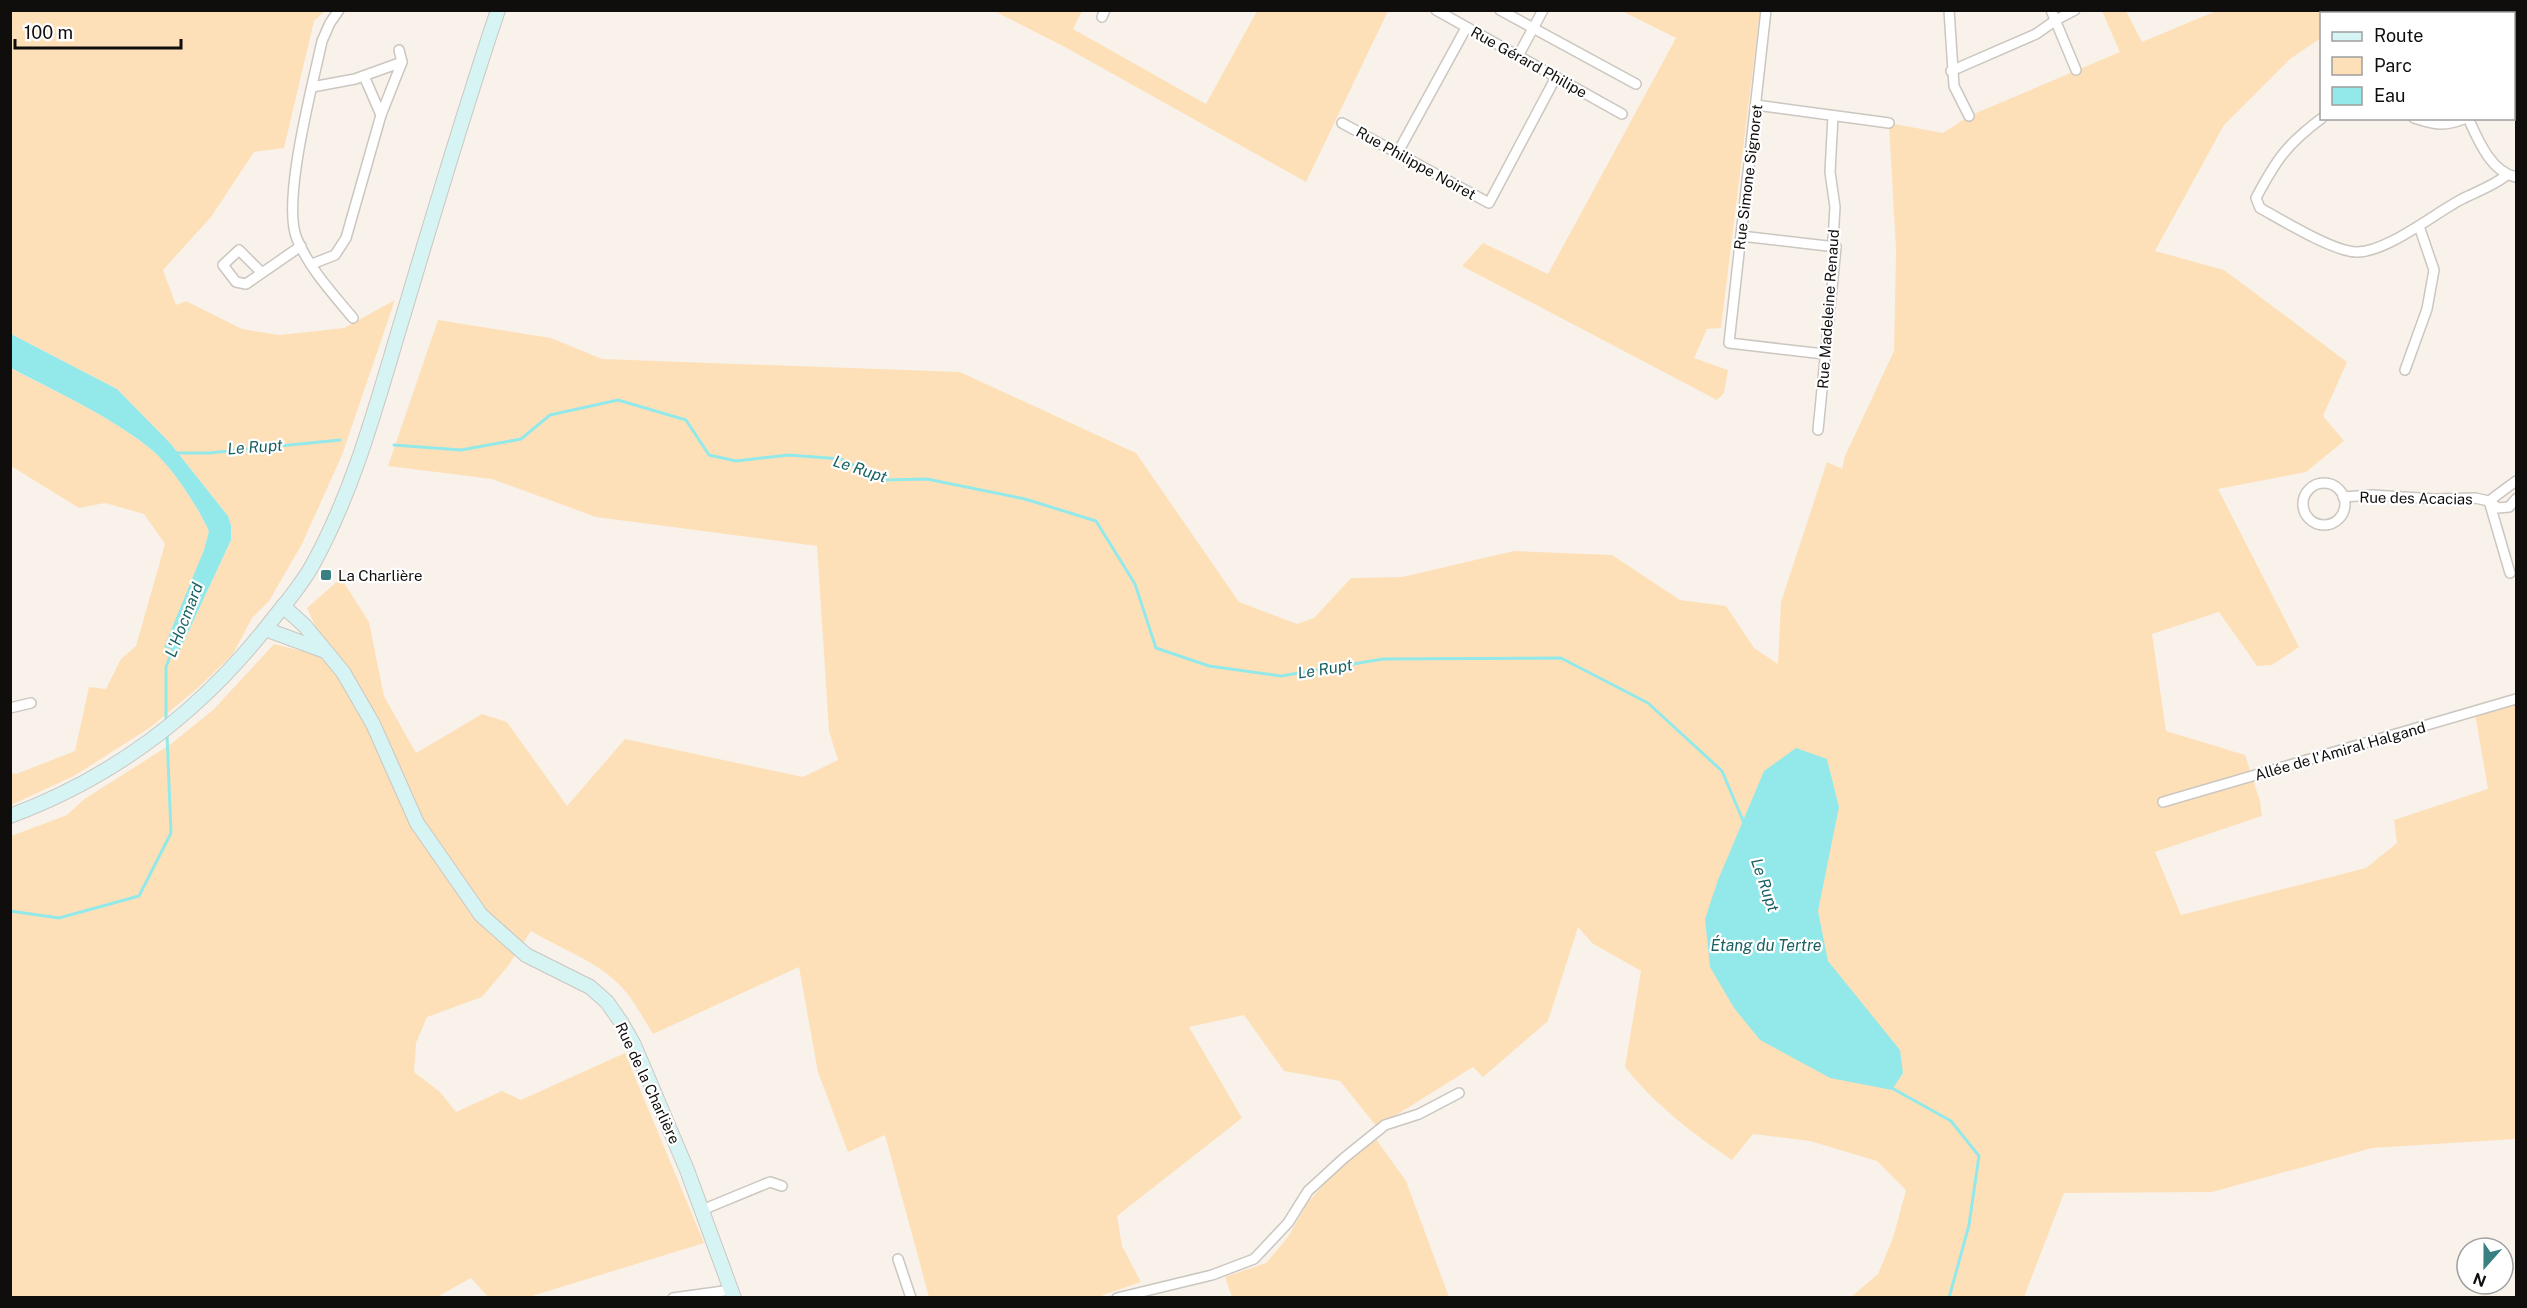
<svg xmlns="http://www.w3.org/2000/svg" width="2527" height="1308" font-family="'Public Sans',sans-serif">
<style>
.green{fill:#fee0b8}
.water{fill:#93e9ea}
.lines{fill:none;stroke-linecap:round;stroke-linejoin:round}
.stream{stroke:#93e9ea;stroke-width:3}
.street-casing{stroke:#cbc6bf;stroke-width:12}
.secondary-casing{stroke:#cbc6bf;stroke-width:16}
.street{stroke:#fff;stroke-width:9}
.secondary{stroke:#d6f4f4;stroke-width:14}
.poi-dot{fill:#388081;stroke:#fff;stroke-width:2}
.labels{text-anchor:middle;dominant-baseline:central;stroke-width:4.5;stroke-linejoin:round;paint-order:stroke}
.street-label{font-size:15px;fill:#100e0c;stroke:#fff}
.poi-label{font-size:15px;fill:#100e0c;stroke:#fff;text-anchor:start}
.water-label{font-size:16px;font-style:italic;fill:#196162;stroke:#fff}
</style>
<rect width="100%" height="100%" fill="#f8f2eb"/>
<g class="green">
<path d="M11,11H325L314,21L284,148L254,152L211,217L163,270L176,305L186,301L242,329L280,335L344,328L395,300L342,455L302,544L269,601L252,618L233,654L199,687L151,727L74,776L11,805V773L16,774L75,751L89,687L106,689L121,659L136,646L165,544L144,514L105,503L79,508L11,466L10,368C56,392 106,414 147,446C172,465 195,503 209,531L179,652L231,540V525L228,516L170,443L117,389L11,334Z"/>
<path d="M994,11H1082L1073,29L1206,104L1257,11H1388L1306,182L1063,46Z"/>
<path d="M1622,11H1760L1721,328L1707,329L1694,358L1728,370L1724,393L1717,400L1462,266L1483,243L1548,274L1676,38Z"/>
<path d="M2102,11H2126L2142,42L2216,11H2363L2359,13L2322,14L2321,38L2290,59L2224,125L2155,251L2224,270L2347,362L2323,416L2344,441L2306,472L2218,489L2299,647L2272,665L2257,666L2219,612L2152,634L2166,731L2245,755L2260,801L2262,816L2155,852L2181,915L2366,868L2397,843L2394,820L2488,789L2474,708L2516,697V1139L2372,1148L2212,1192L2064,1193L2024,1297H1851L1878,1274L1893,1238L1906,1190L1877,1161L1810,1141L1753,1134L1732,1160C1693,1134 1654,1104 1625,1067L1641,971L1592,943L1578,927L1548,1021L1483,1077L1473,1067L1377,1127L1340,1081L1284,1071L1244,1015L1189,1027L1242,1118L1117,1216L1122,1246L1141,1282L1103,1295V1297H929L885,1135L848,1152L818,1072L799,967L653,1034C644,1020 636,1004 625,991C601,962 562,950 531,931L508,966L482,997L427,1017L416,1043L414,1072L440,1092L456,1112L502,1091L521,1100L625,1053L704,1243L529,1297H488L471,1278L435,1298H11V836L67,815L83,800L171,744L214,709L274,644L302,651L320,636L307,608L341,578L369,622L384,696L416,753L482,714L507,722L567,806L625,739L803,777L838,760L829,731L817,546L596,517L492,479L388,466L438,320L551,338L602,359L960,372L1136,453L1239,602L1297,624L1314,618L1351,578L1402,577L1514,551L1612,555L1680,600L1726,606L1754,648L1778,664L1781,602L1827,462L1842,469L1845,456L1894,351L1896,250L1889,123L1943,133L1969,116L2120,52Z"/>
<path d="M1371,1132L1406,1181L1449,1297H1232L1225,1277L1266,1263L1288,1237L1308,1202Z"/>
</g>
<g class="water">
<path d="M11,334L117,389L170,443L228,516L231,525V540L179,652L164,647L204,550L209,531C196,504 171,464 147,446C106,414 56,392 11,368Z"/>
<path d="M1796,748L1827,759L1839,807L1818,911L1828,961L1900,1050L1903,1073L1892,1090L1830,1078L1760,1040L1734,1008L1710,967L1705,919L1718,880L1764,771Z"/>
</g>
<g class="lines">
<g class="stream">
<path d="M394,445L461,450L521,439L550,415L618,400L686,420L709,455L736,461L789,455L841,459L885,480L927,479L1025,499L1096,521L1135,584L1156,648L1209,666L1281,676L1383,659L1561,658L1648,703L1722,771L1744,823"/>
<path d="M176,453H209L340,440"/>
<path d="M166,722V667L174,646"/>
<path d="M10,911L59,918L139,896L171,833L167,734"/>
<path d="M1890,1087L1951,1121L1979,1156L1969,1225L1949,1298"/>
</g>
<g class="street-casing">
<g id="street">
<path d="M339,10L330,23L322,41C313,84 281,202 297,239C309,268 333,294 353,318"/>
<path d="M1436,10L1622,114"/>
<path d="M1500,10L1636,84"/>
<path d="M1766,10L1729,343L1824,354"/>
<path d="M1949,10L1954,86L1969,116"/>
<path d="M2051,10L2076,70"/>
<path d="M2501,14L2503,10"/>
<path d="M1102,17L1105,10"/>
<path d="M2514,47L2516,48"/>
<path d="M399,50L402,62"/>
<path d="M1518,56L1543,10"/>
<path d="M1951,71L2036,34L2056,20L2075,10"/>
<path d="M364,76L381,115"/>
<path d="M312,87L355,79L402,62L381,115L346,238L335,255L312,264"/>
<path d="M1756,105L1889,123"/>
<path d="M2322,118C2287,144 2276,160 2256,198L2260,208C2282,220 2332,251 2356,252C2386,253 2435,213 2462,199C2478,191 2493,186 2507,175"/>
<path d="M2414,118C2435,125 2445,127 2466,118"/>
<path d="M2468,118C2478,140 2491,172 2516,177"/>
<path d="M1342,123L1489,203L1556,77"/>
<path d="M1398,152L1466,28"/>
<path d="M1741,236L1836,247"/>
<path d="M262,273L239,250L223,265L236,282L246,284L301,246"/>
<path d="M2405,370L2427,309L2434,270L2419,226"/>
<path d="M1818,430L1836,247L1833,240L1835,207L1830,172L1833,116"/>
<circle cx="2324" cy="504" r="21"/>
<path d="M2343,497L2372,495L2436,499L2475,498L2489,501L2498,508L2509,507L2516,499"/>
<path d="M2489,501L2510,573"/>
<path d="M2489,501L2516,481"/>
<path d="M10,708L31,703"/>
<path d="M2163,802L2516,699"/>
<path d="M702,1210L770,1182L782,1186"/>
<path d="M898,1259L911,1298"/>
<path d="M673,1298L731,1290"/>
<path d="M1117,1298L1212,1275L1254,1259L1288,1223L1308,1191L1344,1158L1385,1125L1419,1114L1459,1093"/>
</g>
</g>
<g class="secondary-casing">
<g id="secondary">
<path d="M283,606L305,626L343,672L373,724L417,823L481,915L526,955L590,987L607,1002L621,1022L634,1045L687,1170L734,1298"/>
<path d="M265,629L322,650"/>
<path d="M10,816C115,777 201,711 269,624C284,605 302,585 313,564C356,486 378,398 404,313C434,212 464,111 498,10"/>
</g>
</g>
<use href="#street" class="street"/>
<use href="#secondary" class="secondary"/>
</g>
<rect class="poi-dot" x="320" y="569" width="12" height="12" rx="3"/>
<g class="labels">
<g class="street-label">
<text transform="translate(1529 62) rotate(29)">Rue Gérard Philipe</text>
<text transform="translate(1416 163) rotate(29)">Rue Philippe Noiret</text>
<text transform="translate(1748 177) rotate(-83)">Rue Simone Signoret</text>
<text transform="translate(1828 309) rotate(-86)">Rue Madeleine Renaud</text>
<text transform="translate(2416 498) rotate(1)">Rue des Acacias</text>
<text transform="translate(2340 751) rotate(-16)">Allée de l'Amiral Halgand</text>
<text transform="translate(648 1083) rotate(65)">Rue de la Charlière</text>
</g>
<g class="poi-label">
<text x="338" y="575">La Charlière</text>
</g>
<g class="water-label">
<text transform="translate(255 447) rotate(-4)">Le Rupt</text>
<text transform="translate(860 469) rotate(18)">Le Rupt</text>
<text transform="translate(184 620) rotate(-69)">L'Hocmard</text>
<text transform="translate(1325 669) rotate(-9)">Le Rupt</text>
<text transform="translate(1765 885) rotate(71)">Le Rupt</text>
<text x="1766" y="945">Étang du Tertre</text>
</g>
</g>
<rect width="2527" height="1308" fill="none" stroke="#100e0c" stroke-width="24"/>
<rect x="2320" y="12" width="195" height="108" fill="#ffffff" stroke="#9f9f9e" stroke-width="1.5"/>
<rect x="2332" y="32" width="30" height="9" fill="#d6f4f4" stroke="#9f9f9e" stroke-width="1.5"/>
<text x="2374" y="42" font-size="18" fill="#100e0c">Route</text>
<rect x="2332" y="57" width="30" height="18" fill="#fee0b8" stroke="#9f9f9e" stroke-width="1.5"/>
<text x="2374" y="72" font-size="18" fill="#100e0c">Parc</text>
<rect x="2332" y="87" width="30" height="18" fill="#93e9ea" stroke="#9f9f9e" stroke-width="1.5"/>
<text x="2374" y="102" font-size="18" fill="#100e0c">Eau</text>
<g transform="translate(2485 1266) rotate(201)"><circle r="28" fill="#ffffff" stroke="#9f9f9e" stroke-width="1.5"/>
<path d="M0-4.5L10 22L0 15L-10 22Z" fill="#388081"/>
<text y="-9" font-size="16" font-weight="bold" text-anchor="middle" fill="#100e0c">N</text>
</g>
<path d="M15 39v9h166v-9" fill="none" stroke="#100e0c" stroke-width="3"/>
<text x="24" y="39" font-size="18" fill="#100e0c" stroke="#ffffff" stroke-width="4.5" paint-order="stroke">100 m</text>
</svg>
